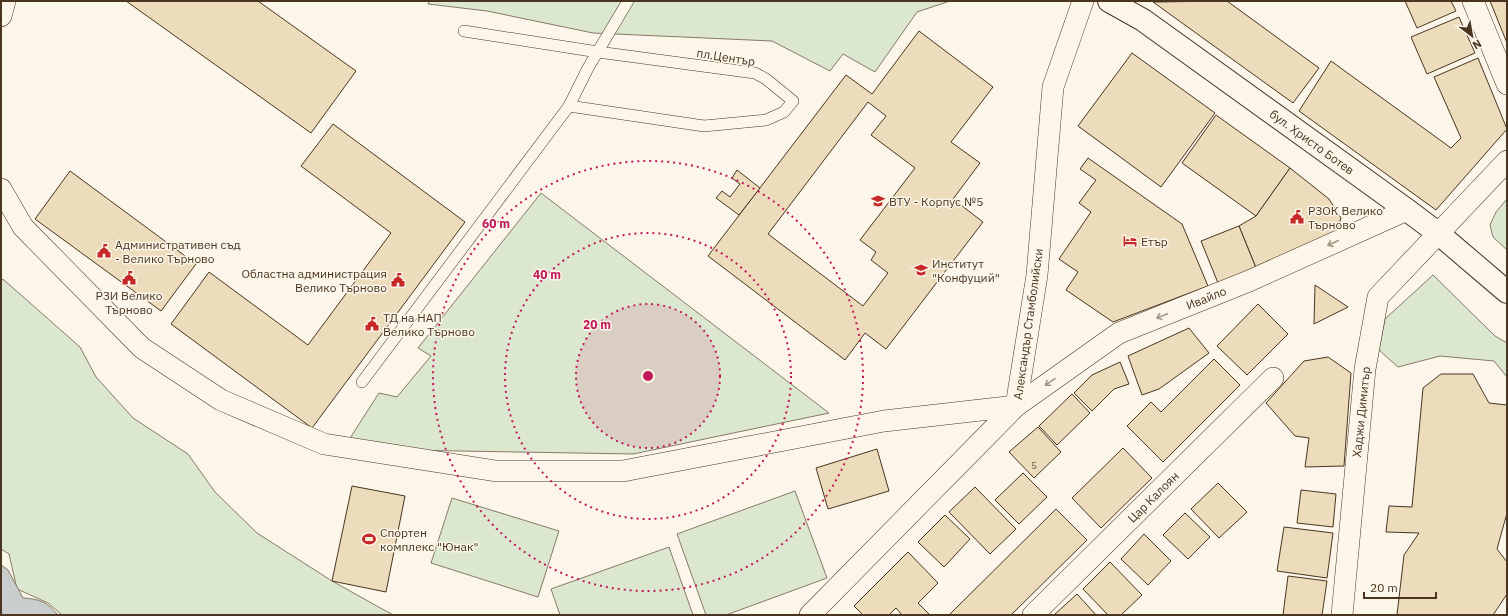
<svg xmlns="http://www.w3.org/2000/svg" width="1508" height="616" font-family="'IBM Plex Sans',sans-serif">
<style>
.green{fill:#dce7d0;stroke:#887966}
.water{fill:#c9cecd;stroke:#887966}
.building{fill:#ecdcbc;stroke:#4a3520;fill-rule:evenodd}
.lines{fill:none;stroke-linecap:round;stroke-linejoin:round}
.lane-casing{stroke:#4a3520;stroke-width:12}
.street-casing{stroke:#4a3520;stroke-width:22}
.secondary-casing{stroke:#4a3520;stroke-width:24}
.lane{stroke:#fbf6e9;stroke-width:11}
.street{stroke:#fbf6e9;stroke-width:21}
.secondary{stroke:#fbf6e9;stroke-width:22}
.oneway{stroke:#a29684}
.ring{fill:none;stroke:#c2185b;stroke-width:2;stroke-dasharray:2 4}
.labels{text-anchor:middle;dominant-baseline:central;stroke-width:3;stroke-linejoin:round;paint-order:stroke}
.number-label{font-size:10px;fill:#725f47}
.street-label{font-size:12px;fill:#4a3520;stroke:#fbf6e9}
.poi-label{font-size:12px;fill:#4a3520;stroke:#fbf6e9;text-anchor:start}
.centre{fill:#c2185b;stroke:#fbf6e9;stroke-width:2}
.ring-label{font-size:12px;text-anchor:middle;font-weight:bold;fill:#c2185b;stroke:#fbf6e9;stroke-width:3;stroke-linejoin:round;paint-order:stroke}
</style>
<rect width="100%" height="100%" fill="#fbf6e9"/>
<g class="green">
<path d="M429,1H950L917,12L875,72L843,54L830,71L772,41L593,33L487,11L428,4Z"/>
<path d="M541,193L829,413L633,454L343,449L379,393L397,397L431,356L418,348Z"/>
<path d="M1507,199V250L1493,237L1490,225L1496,212Z"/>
<path d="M1433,275L1495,336L1507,343V377L1494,361L1440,356L1398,367L1379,350L1385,319Z"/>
<path d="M1,279L4,280L80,347L96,377L133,418L188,454L215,492L257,533L332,581L393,615H62L48,603L17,589L9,554L1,549Z"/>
<path d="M795,491L827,578L726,615H706L677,534Z"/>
<path d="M452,498L559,531L538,597L431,563Z"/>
<path d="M669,547L693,615H560L551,589Z"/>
</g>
<path class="water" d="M1,565L8,570L23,598C40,599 47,602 58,615H1Z"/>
<g class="building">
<path d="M126,1H258L356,71L311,133Z"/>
<path d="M1227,1L1319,68L1293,103L1153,2Z"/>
<path d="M1405,1H1451L1456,11L1417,28Z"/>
<path d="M1490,1H1507V43Z"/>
<path d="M1459,17L1475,53L1427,74L1411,37Z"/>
<path d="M919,31L993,87L951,142L980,163L953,199L983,222L886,349L865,333L845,360L708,256L846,75L872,94ZM868,102L886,116L871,135L915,168L860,240L876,252L871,260L888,273L863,306L768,234Z"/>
<path d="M1132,53L1215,113L1161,187L1078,126Z"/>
<path d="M1478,58L1507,129L1436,210L1299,111L1331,61L1451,148L1461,138L1434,77Z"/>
<path d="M1216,115L1290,168L1256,216L1182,163Z"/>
<path d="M333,124L465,222L312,428L171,324L209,272L308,345L391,233L301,166Z"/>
<path d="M1088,158L1182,224L1208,286L1113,322L1066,290L1078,272L1059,259L1091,212L1079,203L1096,180L1080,169Z"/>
<path d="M1290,168L1329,199L1341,218L1335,237L1256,268L1239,226L1256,216Z"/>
<path d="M737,170L760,188L739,215L716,198L722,191L730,197L740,184L732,178Z"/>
<path d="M70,171L196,264L161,311L35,219Z"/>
<path d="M1239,226L1256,268L1218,283L1201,241Z"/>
<path d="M1315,285L1348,307L1314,324Z"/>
<path d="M1258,304L1288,334L1247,375L1217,346Z"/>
<path d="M1189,328L1209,353L1159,389L1142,395L1128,356Z"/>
<path d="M1328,357L1351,373L1344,466L1305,467L1309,438L1295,436L1266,403L1304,361Z"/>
<path d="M1214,359L1240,385L1163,462L1127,426L1151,402L1161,412Z"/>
<path d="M1120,362L1129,384L1114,389L1092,411L1074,393L1092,375Z"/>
<path d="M1441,374H1473L1489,403L1507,405V513L1497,549L1507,562V594L1493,615H1397L1404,555L1419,533L1386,532L1389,506L1412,507L1423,388Z"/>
<path d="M1072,394L1090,413L1057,445L1039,426Z"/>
<path d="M1038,427L1061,452L1034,478L1009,452Z"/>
<path d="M1123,448L1152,478L1101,528L1072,498Z"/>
<path d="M877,449L889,491L828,509L816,468Z"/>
<path d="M1023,473L1047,497L1019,524L995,500Z"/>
<path d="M1218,483L1247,512L1219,538L1191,509Z"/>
<path d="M352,486L405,496L386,592L332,581Z"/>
<path d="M975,487L1016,529L990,554L949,512Z"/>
<path d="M1301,490L1336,494L1333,527L1297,523Z"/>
<path d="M1056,509L1087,540L1011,615H949Z"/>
<path d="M1185,513L1210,537L1188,559L1163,535Z"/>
<path d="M945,515L970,539L944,567L918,542Z"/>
<path d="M1284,527L1333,533L1327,578L1277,571Z"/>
<path d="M1144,534L1171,561L1148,585L1121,559Z"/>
<path d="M908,552L938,583L918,603L930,615H902L896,608L889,615H863L854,606Z"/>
<path d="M1110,562L1142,595L1121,615H1108L1083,589Z"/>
<path d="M1288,576L1327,581L1322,615H1283Z"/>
<path d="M1077,594L1096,615H1054Z"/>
</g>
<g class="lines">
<g class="lane-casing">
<g id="lane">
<path d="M464,31L598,52L755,73L766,79L793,101L784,112L766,120L704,126L569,106"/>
<path d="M362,382L569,106L588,68L628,1"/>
</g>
</g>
<g class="street-casing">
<g id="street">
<path d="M1473,1L1507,84"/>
<path d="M1,16L5,1"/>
<path d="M1,189L23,227L142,348L221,400L324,444L496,471H623L884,421L1016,406L1119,333L1249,281L1407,210"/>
<path d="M810,615L1016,406L1037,275L1053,87L1083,1"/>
<path d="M1033,615L1273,378"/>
<path d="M1342,615L1365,369L1378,297L1507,161"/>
</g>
</g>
<g class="secondary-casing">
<path id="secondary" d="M1109,1L1143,20L1407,210L1439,234L1507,292"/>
</g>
<use href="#lane" class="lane"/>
<use href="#street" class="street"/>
<use href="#secondary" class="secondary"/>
</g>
<defs><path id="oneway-shaft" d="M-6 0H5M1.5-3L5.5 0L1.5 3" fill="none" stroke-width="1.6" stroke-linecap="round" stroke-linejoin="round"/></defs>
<g class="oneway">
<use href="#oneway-shaft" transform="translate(1333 243) rotate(156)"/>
<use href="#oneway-shaft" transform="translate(1162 316) rotate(158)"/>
<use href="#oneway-shaft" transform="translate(1050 382) rotate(145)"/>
</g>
<circle cx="648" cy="376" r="72" fill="#c2185b" fill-opacity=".12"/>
<g class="ring">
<circle cx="648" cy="376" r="72"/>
<circle cx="648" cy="376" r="143"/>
<circle cx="648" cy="376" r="215"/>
</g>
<defs>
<g id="university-bare" transform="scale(1.08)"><path d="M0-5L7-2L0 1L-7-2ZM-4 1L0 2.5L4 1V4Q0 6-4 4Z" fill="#c62828" stroke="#fbf6e9" stroke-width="2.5" paint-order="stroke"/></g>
<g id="civic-bare" transform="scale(1.08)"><path d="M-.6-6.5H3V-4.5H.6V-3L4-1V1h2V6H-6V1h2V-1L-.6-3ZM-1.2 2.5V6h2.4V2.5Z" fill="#c62828" stroke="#fbf6e9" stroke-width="2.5" paint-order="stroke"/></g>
<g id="hotel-bare" transform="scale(1.08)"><path d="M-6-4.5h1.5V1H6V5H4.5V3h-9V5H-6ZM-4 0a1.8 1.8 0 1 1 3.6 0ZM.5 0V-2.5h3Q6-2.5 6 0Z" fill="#c62828" stroke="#fbf6e9" stroke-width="2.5" paint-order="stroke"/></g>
<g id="stadium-bare" transform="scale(1.08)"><path d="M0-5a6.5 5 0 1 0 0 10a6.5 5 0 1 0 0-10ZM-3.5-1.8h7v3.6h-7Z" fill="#c62828" stroke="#fbf6e9" stroke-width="2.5" paint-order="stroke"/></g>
</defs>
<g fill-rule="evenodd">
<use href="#university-bare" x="878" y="201"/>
<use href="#civic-bare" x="1297" y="217"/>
<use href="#hotel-bare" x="1130" y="241"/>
<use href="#civic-bare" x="104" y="251"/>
<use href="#university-bare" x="921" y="270"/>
<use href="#civic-bare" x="129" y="278"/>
<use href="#civic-bare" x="398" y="280"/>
<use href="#civic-bare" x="372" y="324"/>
<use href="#stadium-bare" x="369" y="539"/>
</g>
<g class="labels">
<g class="number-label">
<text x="1034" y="465">5</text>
</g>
<g class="street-label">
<text transform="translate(726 57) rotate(9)">пл.Център</text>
<text transform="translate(1312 142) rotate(36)">бул. Христо Ботев</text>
<text transform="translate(1206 298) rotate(-22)">Ивайло</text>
<text transform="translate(1028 324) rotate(-82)">Александър Стамболийски</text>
<text transform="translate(1361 412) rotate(-84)">Хаджи Димитър</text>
<text transform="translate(1153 497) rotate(-45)">Цар Калоян</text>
</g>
<g class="poi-label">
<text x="889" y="201">ВТУ - Корпус №5</text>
<text x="1308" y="210">РЗОК Велико<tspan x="1308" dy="14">Търново</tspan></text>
<text x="1141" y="241">Етър</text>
<text x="115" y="244">Административен съд<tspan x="115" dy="14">- Велико Търново</tspan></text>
<text x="932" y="263">Институт<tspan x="932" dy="14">"Конфуций"</tspan></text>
<text x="387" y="273" text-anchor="end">Областна администрация<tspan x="387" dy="14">Велико Търново</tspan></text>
<text x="129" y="295" text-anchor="middle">РЗИ Велико<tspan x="129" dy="14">Търново</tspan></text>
<text x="383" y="317">ТД на НАП<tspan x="383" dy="14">Велико Търново</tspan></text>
<text x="380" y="532">Спортен<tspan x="380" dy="14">комплекс "Юнак"</tspan></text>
</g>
</g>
<circle cx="648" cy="376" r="6" class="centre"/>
<g class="ring-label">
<text x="496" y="228">60 m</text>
<text x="547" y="279">40 m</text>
<text x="597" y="329">20 m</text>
</g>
<rect width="1508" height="616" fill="none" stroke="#4a3520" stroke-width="4"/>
<g transform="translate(1472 36) rotate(149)" stroke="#fbf6e9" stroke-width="3" paint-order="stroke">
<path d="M0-3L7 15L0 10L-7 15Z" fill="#4a3520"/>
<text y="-6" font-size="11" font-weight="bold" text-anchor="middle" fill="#4a3520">N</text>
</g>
<path d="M1364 592v6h72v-6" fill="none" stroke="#4a3520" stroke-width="2"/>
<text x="1370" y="592" font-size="12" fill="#4a3520" stroke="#fbf6e9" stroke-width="3" paint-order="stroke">20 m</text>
</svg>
